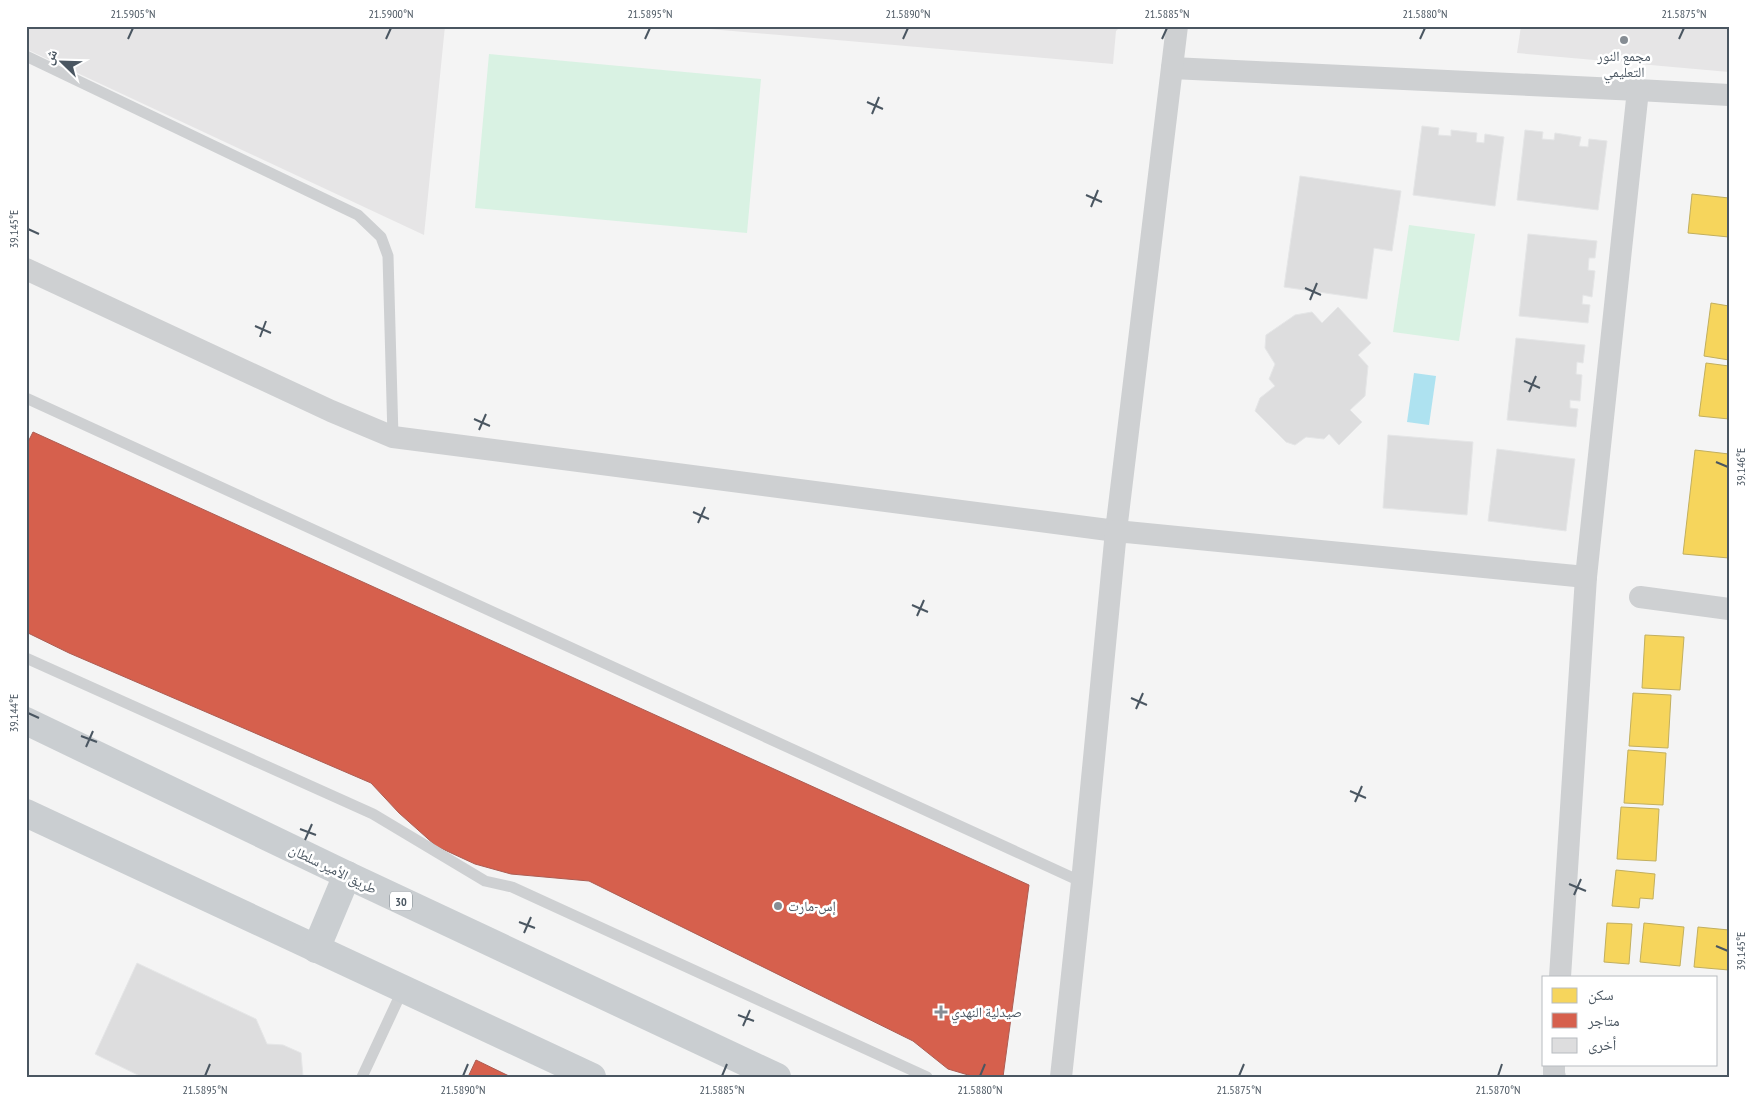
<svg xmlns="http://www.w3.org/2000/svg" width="1755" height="1103" font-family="'PT Sans Narrow','Noto Naskh Arabic',sans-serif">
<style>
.education{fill:#e6e5e6}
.green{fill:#d9f2e3}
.water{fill:#aee2f0}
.homes{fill:#f6d55c;stroke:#c2af5e}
.shops{fill:#d6604d;stroke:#ac5d53}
.building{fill:#ddddde;stroke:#e5e6e7}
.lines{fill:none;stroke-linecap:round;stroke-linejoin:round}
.service{stroke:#ced0d2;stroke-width:11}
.minor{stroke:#ced0d2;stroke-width:22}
.primary{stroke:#caced1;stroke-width:28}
.ticks{fill:none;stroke:#4a5661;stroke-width:2}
.poi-dot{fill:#868d94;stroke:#fff;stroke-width:2}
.labels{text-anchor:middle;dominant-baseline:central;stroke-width:5;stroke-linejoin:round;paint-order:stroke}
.shield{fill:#fff;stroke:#808990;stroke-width:1}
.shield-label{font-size:12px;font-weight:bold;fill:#4a5661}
.poi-label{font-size:14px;fill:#4a5661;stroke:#fff;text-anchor:start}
.street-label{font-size:14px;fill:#4a5661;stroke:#fff}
.neatline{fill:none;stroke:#4a5661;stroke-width:2}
.ticks-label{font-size:12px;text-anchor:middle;fill:#4a5661}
</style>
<rect width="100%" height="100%" fill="#f4f4f4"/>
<g class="education">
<path d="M26,26H445L424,235L26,49Z"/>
<path d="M675,26H1121L1116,31L1113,64Z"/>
<path d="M1521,26H1729V72L1517,53Z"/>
</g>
<g class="green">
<path d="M489,54L761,79L747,233L475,208Z"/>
<path d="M1409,225L1475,234L1459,341L1393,332Z"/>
</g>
<path class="water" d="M1414,373L1436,376L1429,425L1407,422Z"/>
<g class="homes">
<path d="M1692,194L1729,198V237L1688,233Z"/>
<path d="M1711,303L1729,306V360L1704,356Z"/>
<path d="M1706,363L1729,366V419L1699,416Z"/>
<path d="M1695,450L1729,454V558L1683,554Z"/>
<path d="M1645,635L1684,637L1680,690L1642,688Z"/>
<path d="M1633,693L1671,695L1668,748L1629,746Z"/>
<path d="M1628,750L1666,753L1663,805L1624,803Z"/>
<path d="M1621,807L1659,809L1656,861L1617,859Z"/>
<path d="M1616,870L1655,874L1653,899L1640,898L1639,908L1612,906Z"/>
<path d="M1607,923L1632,924L1629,964L1604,962Z"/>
<path d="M1644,923L1684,927L1680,966L1640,962Z"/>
<path d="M1698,927L1729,930V970L1694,967Z"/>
</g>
<g class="shops">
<path d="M33,432L1029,885L1003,1077H975L948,1069L913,1041L589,881L511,874L475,864L436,846L399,813L371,783L69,653L26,632V446Z"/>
<path d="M476,1060L511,1077H468Z"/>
</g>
<g class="building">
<path d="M1422,126L1439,128L1438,135L1451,136V130L1477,133L1476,142L1484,143L1485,134L1504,137L1495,206L1413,195Z"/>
<path d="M1525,130L1543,132L1542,139L1554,140L1555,133L1581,137L1579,146L1588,147L1589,139L1607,141L1598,210L1517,200Z"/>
<path d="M1300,176L1401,191L1392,251L1374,248L1367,299L1284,287Z"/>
<path d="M1528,234L1597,241L1595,258H1589L1588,270L1595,271L1592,297L1583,295L1582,304L1590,305L1588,323L1519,316Z"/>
<path d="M1338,307L1371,343L1358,355L1368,366L1365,396L1350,410L1362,422L1339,445L1329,434L1324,439L1306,437L1295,445L1286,442L1255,411L1260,398L1275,386L1269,379L1275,364L1265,348L1266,335L1295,315L1312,312L1322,323Z"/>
<path d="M1516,338L1585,345L1583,363L1577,362L1576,374L1582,375L1580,401L1570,400V408L1578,409L1576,427L1507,420Z"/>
<path d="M1388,435L1473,442L1467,515L1383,508Z"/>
<path d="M1497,449L1575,459L1566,531L1488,521Z"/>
<path d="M137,963L256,1019L267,1044L283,1045L301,1053L303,1077H142L95,1054Z"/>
</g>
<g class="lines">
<g class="service">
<path d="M26,56L358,215L381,237L388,256L393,437"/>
<path d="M26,398L1082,882"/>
<path d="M26,658L373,814L485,881L512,887L927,1077"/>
<path d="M362,1077L403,989"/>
</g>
<g class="minor">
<path d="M1172,68L1638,90L1729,95"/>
<path d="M26,269L331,411L393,437L1116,531L1177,26"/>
<path d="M1640,597L1729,609"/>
<path d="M1560,977L1586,577L1638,90"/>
<path d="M1554,1064V1074L1555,1077"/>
<path d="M1061,1077L1082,882L1116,531L1586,577"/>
</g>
<g class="primary">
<path d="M26,721L347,875L777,1077"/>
<path d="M26,813L592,1077"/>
<path d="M316,949L347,875"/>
</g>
</g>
<path class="ticks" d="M128,39L133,28M386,39L391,28M645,39L650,28M903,39L908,28M1162,39L1167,28M1420,39L1425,28M1679,39L1684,28M867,102L883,109M872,114L879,97M1086,195L1102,202M1091,207L1098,190M28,229L39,234M1305,288L1321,295M1310,300L1317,283M255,326L271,333M260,337L266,321M1524,381L1540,388M1529,392L1536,376M474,419L490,426M479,430L486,414M1716,462L1728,467M693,512L709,519M698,523L705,507M912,605L928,612M917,616L924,600M1131,698L1147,705M1136,709L1143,693M28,713L39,718M81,736L97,742M86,747L93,731M1350,791L1366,798M1355,802L1362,786M300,829L316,835M305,840L312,824M1569,884L1586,891M1574,895L1581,879M519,922L535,928M524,933L531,917M1716,946L1728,951M738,1015L754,1021M743,1026L750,1010M205,1076L210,1064M463,1076L468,1064M722,1076L727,1064M980,1076L985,1064M1239,1076L1244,1064M1498,1076L1502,1064"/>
<g class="poi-dot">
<circle cx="1624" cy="40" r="5"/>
<circle cx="778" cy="906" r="5"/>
<path d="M938.5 1004.5h5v5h5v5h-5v5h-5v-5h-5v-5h5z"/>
</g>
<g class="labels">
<rect class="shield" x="390" y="891.5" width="22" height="19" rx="4"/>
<g class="shield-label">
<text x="401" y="901">30</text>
</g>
<g class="poi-label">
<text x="1624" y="56" text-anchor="middle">مجمع النور<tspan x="1624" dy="16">التعليمي</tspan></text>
<text x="788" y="906">إس-مارت</text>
<text x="951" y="1012">صيدلية النهدي</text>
</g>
<g class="street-label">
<text transform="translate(333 869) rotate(26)">طريق الأمير سلطان</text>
</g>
</g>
<rect width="1755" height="1103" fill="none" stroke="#ffffff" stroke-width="55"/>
<rect x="1542" y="976" width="175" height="90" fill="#ffffff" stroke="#b7bbc0"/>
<rect x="1552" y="988" width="25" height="15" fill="#f6d55c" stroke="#b7bbc0"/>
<text x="1588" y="1000" font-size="15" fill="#4a5661">سكن</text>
<rect x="1552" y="1013" width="25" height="15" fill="#d6604d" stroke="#b7bbc0"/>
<text x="1588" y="1026" font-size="15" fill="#4a5661">متاجر</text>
<rect x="1552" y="1038" width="25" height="15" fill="#ddddde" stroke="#b7bbc0"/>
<text x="1588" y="1050" font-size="15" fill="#4a5661">أخرى</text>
<g transform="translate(62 62) rotate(293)" stroke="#ffffff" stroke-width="4" paint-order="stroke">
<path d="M0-4L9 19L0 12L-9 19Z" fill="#4a5661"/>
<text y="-8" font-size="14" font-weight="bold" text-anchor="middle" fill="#4a5661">ش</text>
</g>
<rect x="28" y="28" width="1700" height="1048" class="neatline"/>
<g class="ticks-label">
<text x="133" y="18">21.5905°N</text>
<text x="391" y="18">21.5900°N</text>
<text x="650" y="18">21.5895°N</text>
<text x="908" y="18">21.5890°N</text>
<text x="1167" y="18">21.5885°N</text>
<text x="1425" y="18">21.5880°N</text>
<text x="1684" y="18">21.5875°N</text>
<text transform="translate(14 229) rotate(-90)" y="4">39.145°E</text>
<text transform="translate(1741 467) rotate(-90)" y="4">39.146°E</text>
<text transform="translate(14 713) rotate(-90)" y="4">39.144°E</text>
<text transform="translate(1741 951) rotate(-90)" y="4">39.145°E</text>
<text x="205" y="1094">21.5895°N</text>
<text x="463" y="1094">21.5890°N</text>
<text x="722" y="1094">21.5885°N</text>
<text x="980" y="1094">21.5880°N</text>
<text x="1239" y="1094">21.5875°N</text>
<text x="1498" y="1094">21.5870°N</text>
</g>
</svg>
